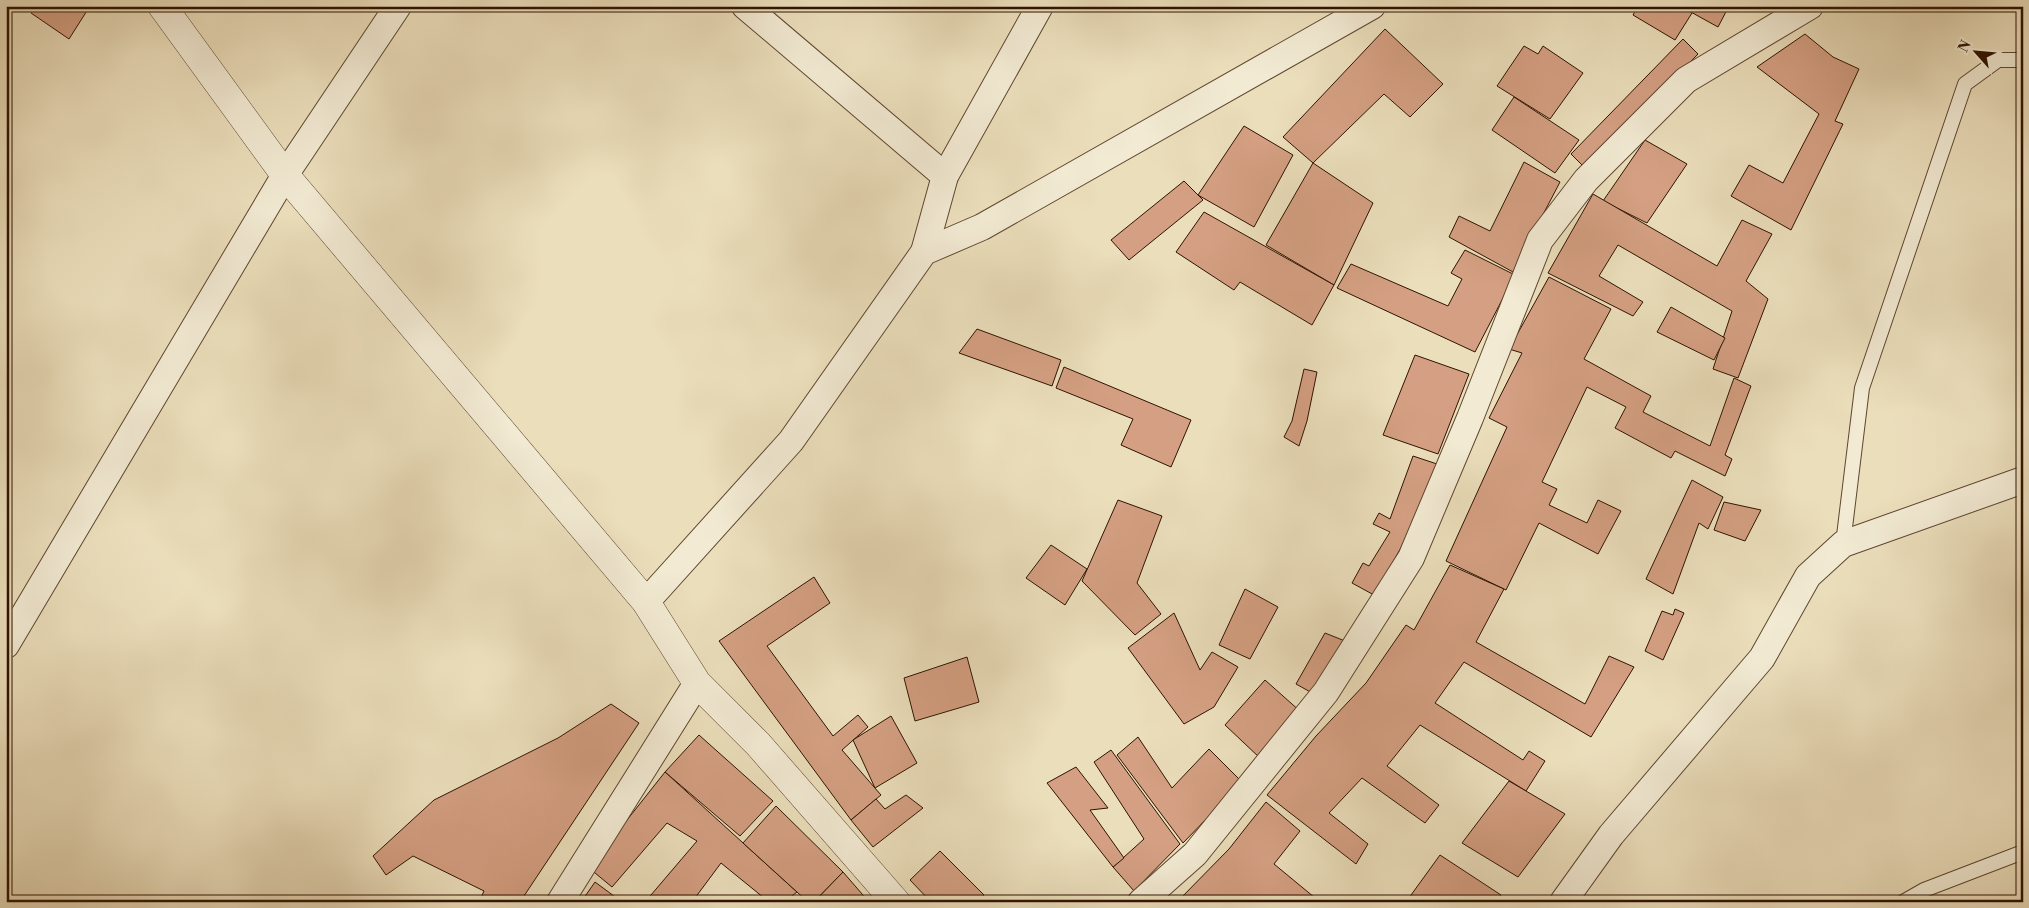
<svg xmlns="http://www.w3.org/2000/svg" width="2029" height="908" font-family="'Libre Bodoni',serif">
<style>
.building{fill:#d49f82;stroke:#2f1300}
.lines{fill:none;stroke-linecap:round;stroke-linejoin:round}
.service-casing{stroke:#5e462f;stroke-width:16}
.minor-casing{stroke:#5e462f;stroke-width:28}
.tertiary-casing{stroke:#5e462f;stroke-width:29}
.service{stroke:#f2ead3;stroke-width:14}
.minor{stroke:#f2ead3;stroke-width:26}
.tertiary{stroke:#f2ead3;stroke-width:28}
</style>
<rect width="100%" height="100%" fill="#ebdebb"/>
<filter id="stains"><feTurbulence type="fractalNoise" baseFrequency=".004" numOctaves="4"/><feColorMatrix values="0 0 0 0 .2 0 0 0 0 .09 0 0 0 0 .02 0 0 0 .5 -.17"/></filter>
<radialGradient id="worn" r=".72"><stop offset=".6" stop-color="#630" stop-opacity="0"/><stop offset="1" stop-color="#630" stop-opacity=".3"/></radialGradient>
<g class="building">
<path d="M35,6H90L69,39L31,13Z"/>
<path d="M1638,6H1680L1692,13L1675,40L1633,15Z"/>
<path d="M1680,6H1729L1718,27Z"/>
<path d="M1385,29L1443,84L1410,117L1384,94L1313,163L1283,137Z"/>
<path d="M1805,34L1833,57L1859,69L1835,121L1843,124L1791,230L1731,196L1749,165L1783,183L1819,114L1757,67Z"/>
<path d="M1683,39L1698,54L1587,170L1571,154Z"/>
<path d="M1524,46L1538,54L1543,46L1583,73L1550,119L1497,86Z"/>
<path d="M1514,97L1579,140L1555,173L1492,130Z"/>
<path d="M1244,126L1293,155L1254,227L1198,195Z"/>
<path d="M1645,140L1687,164L1647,223L1603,201Z"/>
<path d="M1524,162L1560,182L1513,272L1449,237L1459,216L1490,231Z"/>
<path d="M1313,163L1373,203L1334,285L1266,245Z"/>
<path d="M1184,181L1203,200L1129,260L1111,240Z"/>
<path d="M1593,194L1717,266L1742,220L1772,234L1746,281L1768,299L1738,378L1713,369L1732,311L1618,245L1599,276L1643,302L1633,316L1548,273Z"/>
<path d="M1204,212L1334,285L1312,325L1240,282L1234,290L1176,252Z"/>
<path d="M1465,250L1515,275L1475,352L1337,288L1351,264L1448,306L1462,279L1451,273Z"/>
<path d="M1549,277L1611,309L1584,359L1651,396L1643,412L1710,446L1734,378L1751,386L1725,455L1732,459L1725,476L1675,451L1671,458L1615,428L1626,407L1587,387L1542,482L1557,489L1549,505L1587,523L1598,500L1621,511L1598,554L1539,523L1506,590L1446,561L1507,427L1489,418L1522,353L1509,349Z"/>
<path d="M1671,307L1725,338L1714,360L1657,332Z"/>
<path d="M977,329L1061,360L1052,386L959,353Z"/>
<path d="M1415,355L1469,374L1438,454L1383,435Z"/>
<path d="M1064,367L1191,420L1171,467L1121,445L1133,419L1056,388Z"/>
<path d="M1304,369L1317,372L1307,421L1299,446L1284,437L1292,421Z"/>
<path d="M1413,456L1437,464L1410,532L1374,595L1352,583L1363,563L1369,566L1390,532L1373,524L1379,513L1390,519Z"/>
<path d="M1692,480L1723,497L1708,529L1699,523L1673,594L1646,579Z"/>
<path d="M1118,500L1162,516L1137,583L1161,614L1135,635L1082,581Z"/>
<path d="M1724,502L1761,510L1745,541L1714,530Z"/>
<path d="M1051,545L1087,569L1065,605L1026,578Z"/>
<path d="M1450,565L1504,589L1476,642L1585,704L1609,656L1634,667L1591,737L1464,662L1435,703L1523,760L1529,751L1545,761L1526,791L1420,725L1387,766L1439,805L1425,823L1362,778L1329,813L1368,844L1356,864L1267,795L1316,736L1366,683L1406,625L1414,630Z"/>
<path d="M814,577L830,603L767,646L833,736L858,715L868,727L842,750L881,795L851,820L719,641Z"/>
<path d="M1245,589L1278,607L1250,659L1219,645Z"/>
<path d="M1675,609L1684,613L1663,660L1645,651L1662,611L1673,615Z"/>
<path d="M1174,613L1200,670L1212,652L1238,667L1214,707L1184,724L1128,648Z"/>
<path d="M1325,633L1345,641L1314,694L1296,684Z"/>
<path d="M967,657L979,702L915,721L904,678Z"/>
<path d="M1265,680L1301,712L1261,759L1225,725Z"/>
<path d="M611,704L639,723L520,902H479L484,891L413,856L386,875L373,856L434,800L558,738Z"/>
<path d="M891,716L917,763L875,788L853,740Z"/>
<path d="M699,735L773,801L740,836L665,772Z"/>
<path d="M1138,737L1172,788L1209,749L1242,782L1183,843L1117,755Z"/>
<path d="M1111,750L1180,844L1134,891L1113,867L1144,839L1094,762Z"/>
<path d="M1076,767L1108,808L1090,810L1124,858L1113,867L1047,783Z"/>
<path d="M665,772L797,892L784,902H769L721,863L692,902H645L697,841L667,823L612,887L589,868Z"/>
<path d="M1509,781L1565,814L1518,877L1462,843Z"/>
<path d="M906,795L923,808L873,847L851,820L876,799L885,809Z"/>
<path d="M1266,802L1300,831L1274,864L1320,902H1287L1282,897L1278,902H1177L1229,849Z"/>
<path d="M776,806L843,872L814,902H808L743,843Z"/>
<path d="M940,851L984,895L977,902H931L910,880Z"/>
<path d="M1440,855L1501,895L1495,902H1406Z"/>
<path d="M843,872L869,902H814Z"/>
<path d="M595,882L622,902H581Z"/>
</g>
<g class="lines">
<g class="service-casing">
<g id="service">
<path d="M1843,544L1862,388L1965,84L1998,60H2023"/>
<path d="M1903,902L1924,890L2023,852"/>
</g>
</g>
<g class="minor-casing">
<g id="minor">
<path d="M745,6L945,176"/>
<path d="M924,252L945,176L1040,6"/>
<path d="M646,602L791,441L924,252L982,227L1372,6"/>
<path d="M6,645L285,175L398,6"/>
<path d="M560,902L697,683"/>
<path d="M1141,902L1195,854L1326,692L1411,558L1470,418L1540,240L1586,180L1686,80L1810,6"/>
<path d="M1563,902L1611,835L1762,658L1808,576L1843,544L2023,480"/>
</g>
</g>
<g class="tertiary-casing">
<path id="tertiary" d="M162,6L285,175L646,602L697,683L758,744L896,902"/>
</g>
<use href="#service" class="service"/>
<use href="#minor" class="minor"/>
<use href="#tertiary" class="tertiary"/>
</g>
<rect width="2029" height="908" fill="none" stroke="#ebdebb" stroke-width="25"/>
<rect x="8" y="8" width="2014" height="893" fill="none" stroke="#2f1300" stroke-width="2.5"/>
<rect x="12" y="12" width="2004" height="883" fill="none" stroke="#2f1300"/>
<g transform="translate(1976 52) rotate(297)" stroke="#f2ead3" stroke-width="4" paint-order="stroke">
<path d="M0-4L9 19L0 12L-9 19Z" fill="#2f1300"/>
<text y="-8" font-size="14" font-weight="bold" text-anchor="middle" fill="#2f1300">N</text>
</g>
<rect width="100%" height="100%" filter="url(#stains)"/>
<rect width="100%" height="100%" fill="url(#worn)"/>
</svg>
